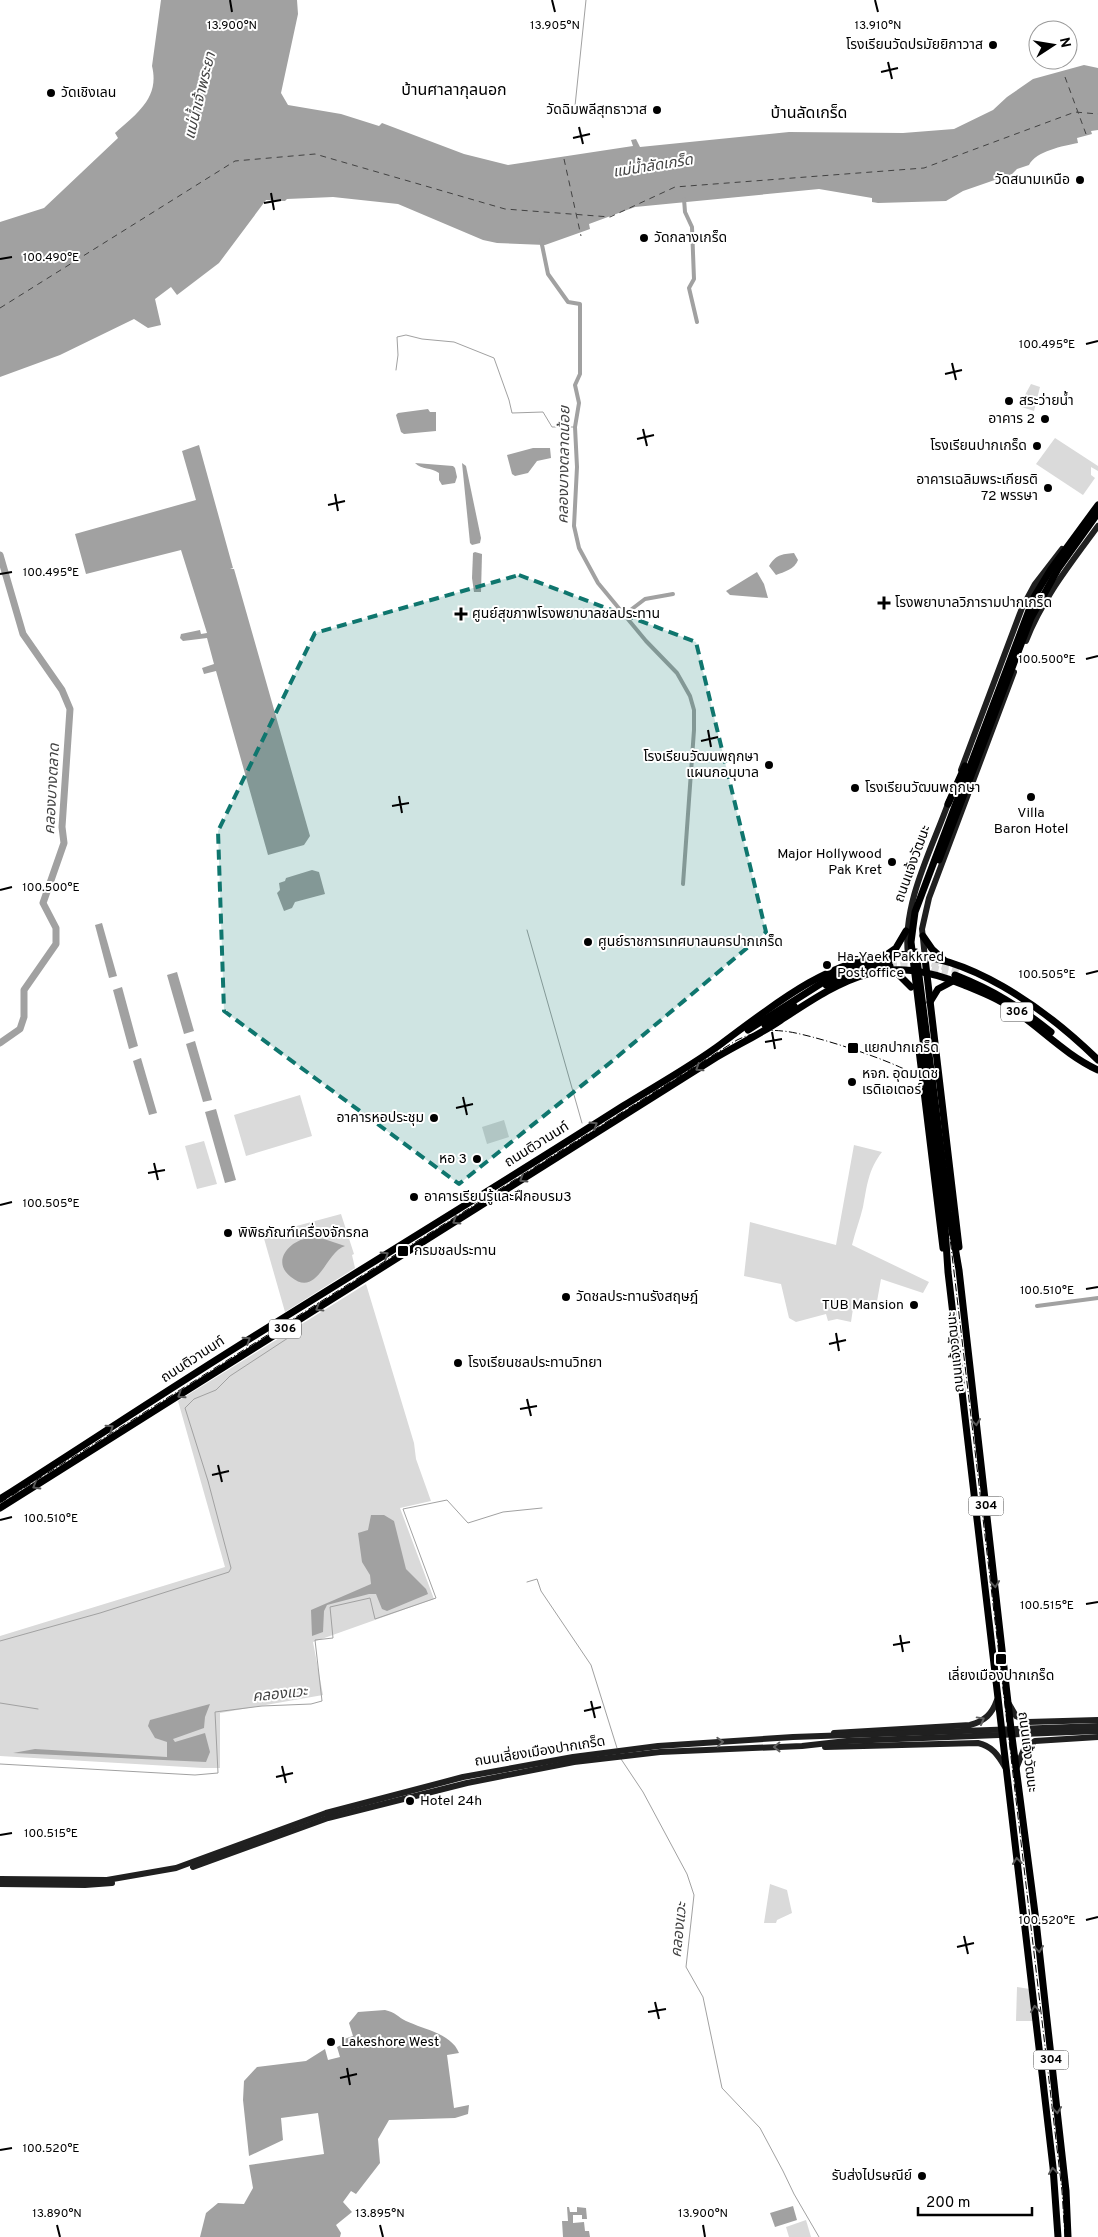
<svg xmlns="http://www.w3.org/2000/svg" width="1098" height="2237" font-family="Overpass,'Noto Sans Thai',sans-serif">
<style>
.green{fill:#dadada}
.water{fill:#a1a1a1}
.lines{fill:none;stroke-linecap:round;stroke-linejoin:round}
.stream{stroke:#a1a1a1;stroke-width:1}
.canal{stroke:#a1a1a1;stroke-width:4}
.river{stroke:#a1a1a1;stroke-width:7}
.ferry{stroke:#424242;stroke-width:1;stroke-dasharray:6 5;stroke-linecap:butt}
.primary-tunnel{stroke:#d9d9d9;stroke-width:7;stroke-dasharray:7 3.5;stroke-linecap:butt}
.secondary{stroke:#202020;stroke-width:6}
.primary{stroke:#000;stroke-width:7}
.rail{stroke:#000;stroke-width:1;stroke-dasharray:8 2.5 1 2.5;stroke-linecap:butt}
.oneway{stroke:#595959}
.oneway2{stroke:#636363}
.marked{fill:#0f766e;fill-opacity:0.2;stroke:#0f766e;stroke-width:4;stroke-dasharray:10 6;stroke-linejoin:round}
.ticks{fill:none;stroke:#000;stroke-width:2}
.poi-dot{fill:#000;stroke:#fff;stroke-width:2}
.labels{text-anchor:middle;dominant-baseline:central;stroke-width:4;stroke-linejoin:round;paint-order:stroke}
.shield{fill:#fff;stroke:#4c4c4c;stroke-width:1}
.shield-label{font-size:12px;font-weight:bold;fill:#000}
.poi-label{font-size:14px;fill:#000;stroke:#fff;text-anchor:start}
.street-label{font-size:14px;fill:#000;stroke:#fff}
.water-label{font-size:15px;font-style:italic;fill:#424242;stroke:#fff}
.quarter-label{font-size:16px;fill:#000;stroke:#fff}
.ticks-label{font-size:12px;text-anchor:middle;fill:#000;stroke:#fff;stroke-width:4;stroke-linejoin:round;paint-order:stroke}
</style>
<rect width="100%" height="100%" fill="#fff"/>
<g class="green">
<path d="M1031,384L1040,387L1034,411L1019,406Z"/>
<path d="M1055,438L1098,466V471L1091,467V475L1095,478L1083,495L1036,464Z"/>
<path d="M300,1095L312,1136L246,1156L234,1115Z"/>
<path d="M504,1120L509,1137L487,1144L482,1127Z"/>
<path d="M204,1141L217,1184L197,1189L185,1146Z"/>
<path d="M854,1145L882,1152C868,1170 867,1186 863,1207C860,1220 855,1232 852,1245L929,1282L923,1293L881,1279L876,1307L854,1302L851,1322L837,1319L828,1321L826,1314L796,1322L789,1318L781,1284L744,1276L750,1222L836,1245Z"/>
<path d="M341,1214L354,1254L352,1255L355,1268L285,1312L263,1235Z"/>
<path d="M366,1284L414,1443L416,1459L431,1501L400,1508L434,1599L313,1642L323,1695L220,1713V1768H203L0,1756V1636L225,1567L178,1401Z"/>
<path d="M770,1884L787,1890L792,1913L777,1920L776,1923H764Z"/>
<path d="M1017,1987L1030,1989L1034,2021H1016Z"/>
<path d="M806,2220L811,2237H789L786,2227Z"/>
</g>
<g class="water">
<path d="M161,0H297L298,14L281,93L288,105L341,114L379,126L382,123L464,154L508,165L633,146L631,140L636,139L640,147L789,132L903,133L954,129L993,110L1007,97L1033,79L1084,65L1098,68V130L1091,131L1092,134L1077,138L1078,143C1063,146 1036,151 1029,165L1017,169L1012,174L963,191L946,201L878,203L872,202V198L819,189L635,207L589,224L590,229L545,245L497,243L483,240L398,204L333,197L287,199L285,201L266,200L219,263L177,295L171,287L155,299L161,325L148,328L134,319L60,355L0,377V222L44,208L118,138L115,133C136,114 160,98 152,66Z"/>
<path d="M428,409L430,412H436V431L404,434L401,432L396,415L398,413Z"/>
<path d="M199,445L233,568L230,569H234L310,836L304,845L268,855L216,671L204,674L202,668L214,664L207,638L183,641L180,638L181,634L200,630L201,634L207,633L181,550L86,574L75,534L196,500L182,451Z"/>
<path d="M533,448H550L551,458L537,461L528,473L515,476L512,474L507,455Z"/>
<path d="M415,463L453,466L455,468L457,477L455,483L442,485L439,480V473C431,467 422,470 415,463Z"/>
<path d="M462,463L466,466L481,538L480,543L472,545L470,543Z"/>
<path d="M475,552L482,554L481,592H474L472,578L473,553Z"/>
<path d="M794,553L798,560C795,569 784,572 776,575L769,566C776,555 781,554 794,553Z"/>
<path d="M757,572L764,584L768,598L730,595L726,591Z"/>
<path d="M312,870L319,872L325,894L295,902L292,908L284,911L277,893L280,890L279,883L285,881L286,878Z"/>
<path d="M102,923L117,976L109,978L95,925Z"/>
<path d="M177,972L194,1031L184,1034L167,975Z"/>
<path d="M122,987L138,1046L129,1049L113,990Z"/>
<path d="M195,1041L212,1100L203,1102L186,1044Z"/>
<path d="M141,1058L157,1113L149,1115L133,1061Z"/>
<path d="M216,1109L236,1180L225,1183L205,1112Z"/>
<path d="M310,1238L324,1239L345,1246C326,1251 318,1299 291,1277C270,1261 291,1239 310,1238Z"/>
<path d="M371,1515H384L394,1521L406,1569L426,1589L428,1594L387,1611L382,1609L376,1594H369L327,1605L324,1611L323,1632L312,1636L311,1610L371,1584L370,1575L362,1562L358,1533L368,1530Z"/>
<path d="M210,1704L205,1717L204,1728L173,1739L175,1742L205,1733L210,1752L206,1762L13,1753L35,1749L167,1757V1742L155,1738L148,1726L150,1720Z"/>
<path d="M385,2010C395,2012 398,2017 406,2021C423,2029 452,2034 459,2053L447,2055L454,2108L469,2105L468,2114L455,2118L389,2120L378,2139L380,2163L356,2194L351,2191L343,2202L352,2212L336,2225L341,2233L340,2237H200L206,2213L218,2203L244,2204L253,2188L249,2165L324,2154L318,2113L281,2118L283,2140L249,2156L243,2100L244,2081L257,2067L306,2061L325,2049L328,2060L340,2057L337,2047L343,2044L344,2039L353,2036L349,2023L358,2012Z"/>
<path d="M793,2206L797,2220L775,2227L770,2213Z"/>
<path d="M567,2207H569L570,2212H577V2207L586,2208L587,2219H582V2215H573V2223L584,2222L585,2231H589L590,2237H563L562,2221H568Z"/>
</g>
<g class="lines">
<g class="stream">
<path d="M575,106L586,0"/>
<path d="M396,370L398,355L397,337L406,335L422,339L454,342L494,358L509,400L512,413L543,412L552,427H575"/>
<path d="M527,930L582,1123"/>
<path d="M527,1582L537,1579L541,1591L591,1665L617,1748"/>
<path d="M0,1641L100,1613L229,1572L231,1568L208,1481L185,1408L194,1399L216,1390L230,1376L288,1338"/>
<path d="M0,1703L38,1709"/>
<path d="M621,1759L643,1792L687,1874L694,1895L686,1967L703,1997L722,2088L760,2128L783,2171L794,2194L819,2237"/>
<path d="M0,1764L195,1775L218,1773L215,1712L262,1706L311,1704L322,1701L315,1640L333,1638L330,1607L370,1598L375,1619L436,1598L403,1509L447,1500L468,1523L503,1512L542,1508"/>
</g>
<g class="canal">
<path d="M684,199L685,212L692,227L694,279L689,288L697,322"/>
<path d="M541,240L548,274L568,302L580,304V374L575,385L579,403L575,427L577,467L574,526L579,548L598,583L646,641L677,673L690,696L694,710V730L683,884"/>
<path d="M624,615L645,599L673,594"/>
<path d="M1037,1306L1098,1298"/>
</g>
<path class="river" d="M0,555L23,634L62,690L70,709L62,827L64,843L43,903L56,928V944L24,990V1017L20,1029L0,1043"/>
<g class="ferry">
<path d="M1065,77L1086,134"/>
<path d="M564,159L581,236"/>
<path d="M0,308L235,161L315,154L505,209L610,217L675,187L924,168L1075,112L1098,114"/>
</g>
<g class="primary-tunnel">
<path d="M890,960L928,962L959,971"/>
<path d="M890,966H923L948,972"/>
</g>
<g class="secondary">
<path d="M1026,641C1042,599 1071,563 1098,526"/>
<path d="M961,770L1022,608L1035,584L1062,549"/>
<path d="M908,955C902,903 932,849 949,801"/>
<path d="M925,958L922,929L929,898L1014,672"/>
<path d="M1009,1704L1016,1716L1028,1722L1098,1720"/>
<path d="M834,1733L970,1725C985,1721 992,1714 997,1700"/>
<path d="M825,1747L978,1743C992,1746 998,1755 1005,1767"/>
<path d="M1016,1769L1024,1749L1035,1741L1098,1737"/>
<path d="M193,1867L328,1818L467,1783L574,1762L660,1752L802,1746L847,1741L1098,1731"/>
<path d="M0,1879L107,1880L176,1868L326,1813L463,1777L573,1757L658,1746L793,1737L1098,1726"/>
<path d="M0,1884L85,1885L112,1883"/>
</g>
<g class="primary">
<path d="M948,804L965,766"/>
<path d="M939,860L1031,618L1058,569L1098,513"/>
<path d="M923,936L932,949L944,960"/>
<path d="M916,952L949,1212L959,1270L1011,1729L1036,1921L1066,2191L1068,2237"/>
<path d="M886,955L896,948L906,931"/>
<path d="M925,958L959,1247"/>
<path d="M849,969L890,960"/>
<path d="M890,971L899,975L911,987"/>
<path d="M955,975C995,991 1017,1005 1051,1032"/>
<path d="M826,985L858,972L890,966"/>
<path d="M930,1002L938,989L953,981"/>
<path d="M765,1025L794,1006"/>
<path d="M748,1030L836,974"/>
<path d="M919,1050L943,1248"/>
<path d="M0,1499C91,1441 181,1381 272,1325C389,1252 507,1180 623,1106C655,1086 690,1067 721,1044C771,1007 826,961 890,955C964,948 1048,1011 1098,1060"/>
<path d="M0,1508L712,1060C735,1046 759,1035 781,1020C847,977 884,952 964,985C978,991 995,997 1008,1006C1039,1026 1065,1055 1098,1070"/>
<path d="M1058,2237L1053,2167L948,1272L944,1212L911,942L915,912L1034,597L1051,569L1098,505"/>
</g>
<path class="rail" d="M0,1503L737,1040C752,1033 766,1029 782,1031C806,1032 905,1064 921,1079C930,1088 933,1098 935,1110L1062,2191L1065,2237"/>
</g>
<defs><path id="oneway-chevron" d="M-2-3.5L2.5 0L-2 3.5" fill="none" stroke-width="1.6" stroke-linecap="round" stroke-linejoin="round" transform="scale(1.25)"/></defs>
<g class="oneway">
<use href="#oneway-chevron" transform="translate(699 1068) rotate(147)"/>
<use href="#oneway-chevron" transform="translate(594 1125) rotate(-32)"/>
<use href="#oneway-chevron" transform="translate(523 1179) rotate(148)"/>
<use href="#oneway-chevron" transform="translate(456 1221) rotate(148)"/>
<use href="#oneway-chevron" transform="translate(385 1255) rotate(-32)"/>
<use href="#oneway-chevron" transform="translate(319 1308) rotate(148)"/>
<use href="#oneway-chevron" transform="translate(247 1340) rotate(-33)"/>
<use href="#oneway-chevron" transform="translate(181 1395) rotate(147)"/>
<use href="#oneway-chevron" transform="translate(976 1422) rotate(84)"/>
<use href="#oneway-chevron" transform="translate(110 1428) rotate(-33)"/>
<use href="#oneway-chevron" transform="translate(36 1486) rotate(149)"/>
<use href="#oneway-chevron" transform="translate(995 1584) rotate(84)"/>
<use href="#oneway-chevron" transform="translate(1017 1861) rotate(-97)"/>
<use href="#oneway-chevron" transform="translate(1039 1949) rotate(83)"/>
<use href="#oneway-chevron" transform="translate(1035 2009) rotate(-96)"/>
<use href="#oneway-chevron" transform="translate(1057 2110) rotate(84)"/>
<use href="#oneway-chevron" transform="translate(1053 2171) rotate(-96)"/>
</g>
<g class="oneway2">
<use href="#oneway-chevron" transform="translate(981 1720) rotate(-29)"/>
<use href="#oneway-chevron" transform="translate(720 1742) rotate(-3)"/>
<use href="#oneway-chevron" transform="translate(777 1747) rotate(179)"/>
</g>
<path class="marked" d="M519,575L696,642L766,932L611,1062L459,1184L224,1011L218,831L315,633Z"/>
<path class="ticks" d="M230,0L232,12M552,0L555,12M875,0L878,12M888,62L892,79M881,72L898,68M579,127L583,144M573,138L590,134M271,193L274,210M264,203L281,200M0,259L12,257M1086,344L1098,341M952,363L956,380M945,374L962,370M643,429L647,446M637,439L654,435M335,494L338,511M328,505L345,501M0,574L12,572M1086,659L1098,656M708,730L711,747M701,741L718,737M399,796L402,813M392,806L409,803M0,890L12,887M1086,974L1098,971M772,1032L775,1049M765,1042L782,1039M463,1097L467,1115M456,1108L473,1104M154,1163L158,1180M148,1173L165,1170M0,1205L12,1202M1086,1289L1098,1287M836,1333L839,1351M829,1344L846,1340M527,1399L531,1416M520,1409L537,1406M218,1465L222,1482M212,1475L229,1471M0,1520L12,1517M1086,1604L1098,1602M900,1635L903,1652M893,1645L910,1642M591,1701L595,1718M584,1711L601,1707M282,1766L286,1783M276,1777L293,1773M0,1835L12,1833M1086,1920L1098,1917M964,1936L968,1954M957,1947L974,1943M655,2002L659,2019M648,2012L666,2009M347,2068L350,2085M340,2078L357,2074M0,2150L12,2148M57,2225L60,2237M380,2225L383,2237M703,2225L705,2237"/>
<g class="poi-dot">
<circle cx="993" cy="45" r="5"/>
<circle cx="51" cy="93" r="5"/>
<circle cx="657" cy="110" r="5"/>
<circle cx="1080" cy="180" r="5"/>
<circle cx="644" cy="238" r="5"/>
<circle cx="1009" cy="401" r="5"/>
<circle cx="1045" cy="419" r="5"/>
<circle cx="1037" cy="446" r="5"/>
<circle cx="1048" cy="488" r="5"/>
<path d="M881.5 595.5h5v5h5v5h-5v5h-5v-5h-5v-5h5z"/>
<path d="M458.5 606.5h5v5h5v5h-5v5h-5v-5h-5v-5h5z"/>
<circle cx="769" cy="765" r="5"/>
<circle cx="855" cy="788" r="5"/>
<circle cx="1031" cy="797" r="5"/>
<circle cx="892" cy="862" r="5"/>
<circle cx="588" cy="942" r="5"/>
<circle cx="827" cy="965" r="5"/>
<rect x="847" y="1042" width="12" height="12" rx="2.5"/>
<circle cx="852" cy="1082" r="5"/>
<circle cx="434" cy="1118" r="5"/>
<circle cx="477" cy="1159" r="5"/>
<circle cx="414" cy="1197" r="5"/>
<circle cx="228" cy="1233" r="5"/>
<rect x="397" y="1245" width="12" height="12" rx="2.5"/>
<circle cx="566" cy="1297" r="5"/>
<circle cx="914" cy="1305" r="5"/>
<circle cx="458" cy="1363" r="5"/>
<rect x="995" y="1653" width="12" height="12" rx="2.5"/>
<circle cx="410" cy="1801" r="5"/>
<circle cx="331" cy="2042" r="5"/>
<circle cx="922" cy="2176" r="5"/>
</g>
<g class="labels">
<g class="shield">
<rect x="1001" y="1002.5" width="32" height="19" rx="4"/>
<rect x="269" y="1319.5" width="32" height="19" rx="4"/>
<rect x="968.5" y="1496.5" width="35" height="19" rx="4"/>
<rect x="1033.5" y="2050.5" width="35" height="19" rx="4"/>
</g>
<g class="shield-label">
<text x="1017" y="1012">306</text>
<text x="285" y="1329">306</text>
<text x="986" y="1506">304</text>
<text x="1051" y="2060">304</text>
</g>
<g class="poi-label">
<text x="983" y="45" text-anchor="end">โรงเรียนวัดปรมัยยิกาวาส</text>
<text x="61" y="93">วัดเชิงเลน</text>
<text x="647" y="110" text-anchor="end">วัดฉิมพลีสุทธาวาส</text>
<text x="1070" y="180" text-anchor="end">วัดสนามเหนือ</text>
<text x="654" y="238">วัดกลางเกร็ด</text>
<text x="1019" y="401">สระว่ายน้ำ</text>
<text x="1035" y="419" text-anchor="end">อาคาร 2</text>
<text x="1027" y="446" text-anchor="end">โรงเรียนปากเกร็ด</text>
<text x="1038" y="480" text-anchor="end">อาคารเฉลิมพระเกียรติ<tspan x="1038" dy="16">72 พรรษา</tspan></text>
<text x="895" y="603">โรงพยาบาลวิภารามปากเกร็ด</text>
<text x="472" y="614">ศูนย์สุขภาพโรงพยาบาลชลประทาน</text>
<text x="759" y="757" text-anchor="end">โรงเรียนวัฒนพฤกษา<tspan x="759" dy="16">แผนกอนุบาล</tspan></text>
<text x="865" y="788">โรงเรียนวัฒนพฤกษา</text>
<text x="1031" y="813" text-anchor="middle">Villa<tspan x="1031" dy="16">Baron Hotel</tspan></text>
<text x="882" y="854" text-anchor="end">Major Hollywood<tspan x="882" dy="16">Pak Kret</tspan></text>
<text x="598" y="942">ศูนย์ราชการเทศบาลนครปากเกร็ด</text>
<text x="837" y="957">Ha-Yaek Pakkred<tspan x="837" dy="16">Post office</tspan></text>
<text x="864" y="1048">แยกปากเกร็ด</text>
<text x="862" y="1074">หจก. อุดมเดช<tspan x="862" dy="16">เรดิเอเตอร์</tspan></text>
<text x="424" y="1118" text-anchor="end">อาคารหอประชุม</text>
<text x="467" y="1159" text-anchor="end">หอ 3</text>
<text x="424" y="1197">อาคารเรียนรู้และฝึกอบรม3</text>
<text x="238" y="1233">พิพิธภัณฑ์เครื่องจักรกล</text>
<text x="414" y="1251">กรมชลประทาน</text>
<text x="576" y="1297">วัดชลประทานรังสฤษฎ์</text>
<text x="904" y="1305" text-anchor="end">TUB Mansion</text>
<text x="468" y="1363">โรงเรียนชลประทานวิทยา</text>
<text x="1001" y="1676" text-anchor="middle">เลี่ยงเมืองปากเกร็ด</text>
<text x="420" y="1801">Hotel 24h</text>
<text x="341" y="2042">Lakeshore West</text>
<text x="912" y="2176" text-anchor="end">รับส่งไปรษณีย์</text>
</g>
<g class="street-label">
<text transform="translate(913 864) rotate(-70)">ถนนแจ้งวัฒนะ</text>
<text transform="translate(537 1145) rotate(-32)">ถนนติวานนท์</text>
<text transform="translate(956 1352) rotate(-96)">ถนนแจ้งวัฒนะ</text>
<text transform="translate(193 1360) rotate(-33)">ถนนติวานนท์</text>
<text transform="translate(540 1752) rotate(-9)">ถนนเลี่ยงเมืองปากเกร็ด</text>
<text transform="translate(1027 1752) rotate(83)">ถนนแจ้งวัฒนะ</text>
</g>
<g class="water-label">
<text transform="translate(201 96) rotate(-76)">แม่น้ำเจ้าพระยา</text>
<text transform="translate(653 167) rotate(-9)">แม่น้ำลัดเกร็ด</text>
<text transform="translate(565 465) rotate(-89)">คลองบางตลาดน้อย</text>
<text transform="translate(53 789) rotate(-87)">คลองบางตลาด</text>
<text transform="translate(280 1695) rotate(-6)">คลองแวะ</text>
<text transform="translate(680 1930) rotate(-84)">คลองแวะ</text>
</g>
<g class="quarter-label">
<text x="454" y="91">บ้านศาลากุลนอก</text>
<text x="809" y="114">บ้านลัดเกร็ด</text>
</g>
</g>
<g class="ticks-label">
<text x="232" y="29">13.900°N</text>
<text x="555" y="29">13.905°N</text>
<text x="878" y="29">13.910°N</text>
<text x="51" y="261">100.490°E</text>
<text x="1047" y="348">100.495°E</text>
<text x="51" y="576">100.495°E</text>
<text x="1047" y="663">100.500°E</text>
<text x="51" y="891">100.500°E</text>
<text x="1047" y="978">100.505°E</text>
<text x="51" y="1207">100.505°E</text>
<text x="1047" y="1294">100.510°E</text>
<text x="51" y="1522">100.510°E</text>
<text x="1047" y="1609">100.515°E</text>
<text x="51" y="1837">100.515°E</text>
<text x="1047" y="1924">100.520°E</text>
<text x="51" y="2152">100.520°E</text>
<text x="57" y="2217">13.890°N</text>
<text x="380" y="2217">13.895°N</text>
<text x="703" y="2217">13.900°N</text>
</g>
<g transform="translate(1053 45) rotate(78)"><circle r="24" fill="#ffffff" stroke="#999999"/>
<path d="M0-4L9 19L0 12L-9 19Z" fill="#000000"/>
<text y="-8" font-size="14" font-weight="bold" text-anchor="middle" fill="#000000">N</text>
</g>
<path d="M918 2207v8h114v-8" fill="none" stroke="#000000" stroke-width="2.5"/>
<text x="926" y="2207" font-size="15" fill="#000000" stroke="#ffffff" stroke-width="4" paint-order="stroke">200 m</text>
</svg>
